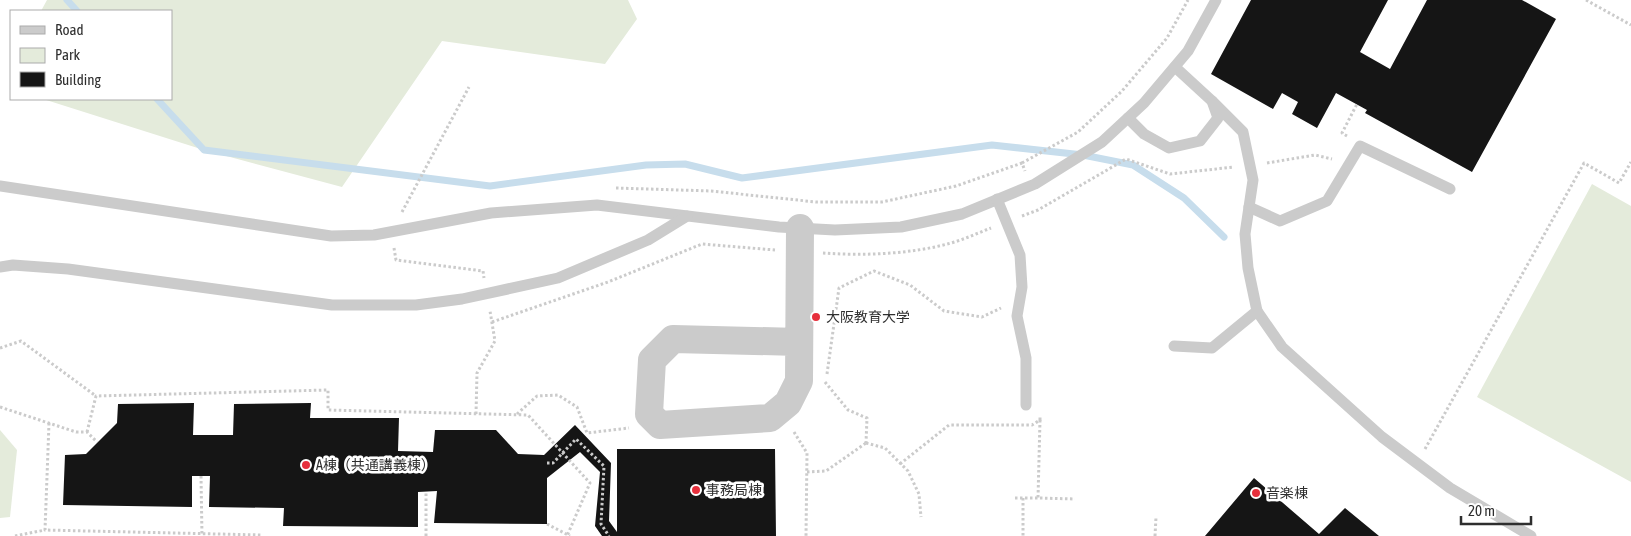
<svg xmlns="http://www.w3.org/2000/svg" width="1631" height="536" font-family="'Asap Condensed','Noto Sans JP',sans-serif">
<style>
.green{fill:#e4ebdb}
.lines{fill:none;stroke-linecap:round;stroke-linejoin:round}
.stream{stroke:#c7ddec;stroke-width:7}
.building{fill:#151515}
.path{stroke:#cbcbcb;stroke-width:3;stroke-dasharray:2.5 2.5;stroke-linecap:butt}
.service{stroke:#cbcbcb;stroke-width:11}
.tertiary{stroke:#cbcbcb;stroke-width:28}
.path-bridge{stroke:#cbcbcb;stroke-width:3;stroke-dasharray:2.5 2.5;stroke-linecap:butt}
.poi-dot{fill:#e62f3c;stroke:#fff;stroke-width:2}
.labels{text-anchor:middle;dominant-baseline:central;stroke-width:5;stroke-linejoin:round;paint-order:stroke}
.poi-label{font-size:14px;fill:#2e2e2e;stroke:#fff;text-anchor:start}
</style>
<rect width="100%" height="100%" fill="#fff"/>
<g class="green">
<path d="M47,0H628L637,19L605,64L442,41L342,187L204,150L43,99H171V11H41Z"/>
<path d="M1592,184L1631,206V482L1477,397Z"/>
<path d="M0,430L17,450L10,517L0,518Z"/>
</g>
<g class="lines">
<g class="stream">
<path d="M67,0L77,11"/>
<path d="M157,99L204,150L490,186L646,165L685,164L742,178L992,145L1083,155L1133,165L1184,198L1224,237"/>
</g>
</g>
<g class="building">
<path d="M1251,0H1388L1360,52L1390,69L1427,0H1522L1556,19L1472,172L1365,113L1367,110L1336,93L1317,128L1292,114L1298,102L1282,93L1273,109L1211,74Z"/>
<path d="M194,403L193,435H233L234,404L311,403L310,418H399L398,451L433,452L435,430H496L518,454L544,455L575,425L611,463L609,521L617,532V449H775L776,536H602L595,526L600,472L580,452L547,478V524L434,523L437,491L418,492V527L283,526L284,508L209,507L210,476H192V507L63,505L65,455L86,454L117,423L118,404Z"/>
<path d="M1254,478L1319,534L1345,508L1379,536H1205Z"/>
</g>
<g class="lines">
<g class="path">
<path d="M1586,0L1631,25"/>
<path d="M1347,136L1342,133L1357,104"/>
<path d="M1022,163L1078,132L1122,91L1167,38L1188,0"/>
<path d="M1267,163L1315,155L1332,159"/>
<path d="M616,188L711,191L816,202H882L956,186L1022,163L1025,171"/>
<path d="M402,212L469,87"/>
<path d="M1022,216L1038,210L1126,159L1170,174L1234,167"/>
<path d="M394,248L396,260L483,271L484,278"/>
<path d="M823,253C864,256 912,254 951,243C965,239 978,233 991,228"/>
<path d="M492,322L608,282L702,244L775,250"/>
<path d="M0,348L21,341L96,396"/>
<path d="M827,374L839,288L874,271L910,285L944,311L982,317L1001,308"/>
<path d="M825,382L848,410L867,418L866,443"/>
<path d="M0,407L76,432H87L97,442"/>
<path d="M476,414L477,373L495,341L490,311"/>
<path d="M517,414L537,396L558,395L577,407L587,433L629,428"/>
<path d="M1040,420L1038,498L1075,499"/>
<path d="M49,423L45,530L261,535V536"/>
<path d="M87,432L96,396L328,390V410L528,415L590,483L567,536"/>
<path d="M794,432L807,453L806,536"/>
<path d="M866,443L885,448L908,471L919,494L921,517"/>
<path d="M1425,449L1584,163L1619,183L1631,162"/>
<path d="M547,463H553L576,439L604,466L601,524L609,536"/>
<path d="M900,464L949,425H1032L1040,420V416"/>
<path d="M807,472L826,471L866,443"/>
<path d="M1015,498H1038"/>
<path d="M1023,498V536"/>
<path d="M547,524L570,536"/>
<path d="M15,536L45,530"/>
<path d="M426,536V492"/>
<path d="M1155,536L1156,517"/>
</g>
<g class="service">
<path d="M1128,118L1144,134L1169,148L1200,141L1218,118L1212,101L1175,67"/>
<path d="M0,186L331,236L374,235L491,213L597,205L779,227L835,230L901,227L962,214L1035,184L1102,142L1144,103L1188,51L1216,0"/>
<path d="M997,199L1020,255L1022,287L1017,316L1026,358V405"/>
<path d="M1249,207L1280,221L1327,201L1360,146L1450,189"/>
<path d="M0,267L13,265L68,269L332,305H416L462,299L558,278L648,240L687,216"/>
<path d="M1257,311L1282,347L1382,437L1450,488L1531,536"/>
<path d="M1174,346L1212,348L1257,311L1248,268L1245,234L1253,180L1243,132L1212,101"/>
</g>
<path class="tertiary" d="M799,342L673,339L652,360L649,414L660,425L770,418L788,403L799,381L800,228"/>
<path class="path-bridge" d="M201,476L202,536"/>
</g>
<g class="poi-dot">
<circle cx="816" cy="317" r="5"/>
<circle cx="306" cy="465" r="5"/>
<circle cx="696" cy="490" r="5"/>
<circle cx="1256" cy="493" r="5"/>
</g>
<g class="labels">
<g class="poi-label">
<text x="826" y="317">大阪教育大学</text>
<text x="316" y="465">A棟（共通講義棟）</text>
<text x="706" y="490">事務局棟</text>
<text x="1266" y="493">音楽棟</text>
</g>
</g>
<rect x="10" y="10" width="162" height="90" fill="#ffffff" stroke="#ababab"/>
<rect x="20" y="26" width="25" height="8" fill="#cbcbcb" stroke="#ababab"/>
<text x="55" y="35" font-size="15" fill="#2e2e2e">Road</text>
<rect x="20" y="48" width="25" height="15" fill="#e4ebdb" stroke="#ababab"/>
<text x="55" y="60" font-size="15" fill="#2e2e2e">Park</text>
<rect x="20" y="72" width="25" height="15" fill="#151515" stroke="#ababab"/>
<text x="55" y="85" font-size="15" fill="#2e2e2e">Building</text>
<path d="M1461 516v8h70v-8" fill="none" stroke="#2e2e2e" stroke-width="2.5"/>
<text x="1468" y="516" font-size="15" fill="#2e2e2e" stroke="#ffffff" stroke-width="4" paint-order="stroke">20 m</text>
</svg>
